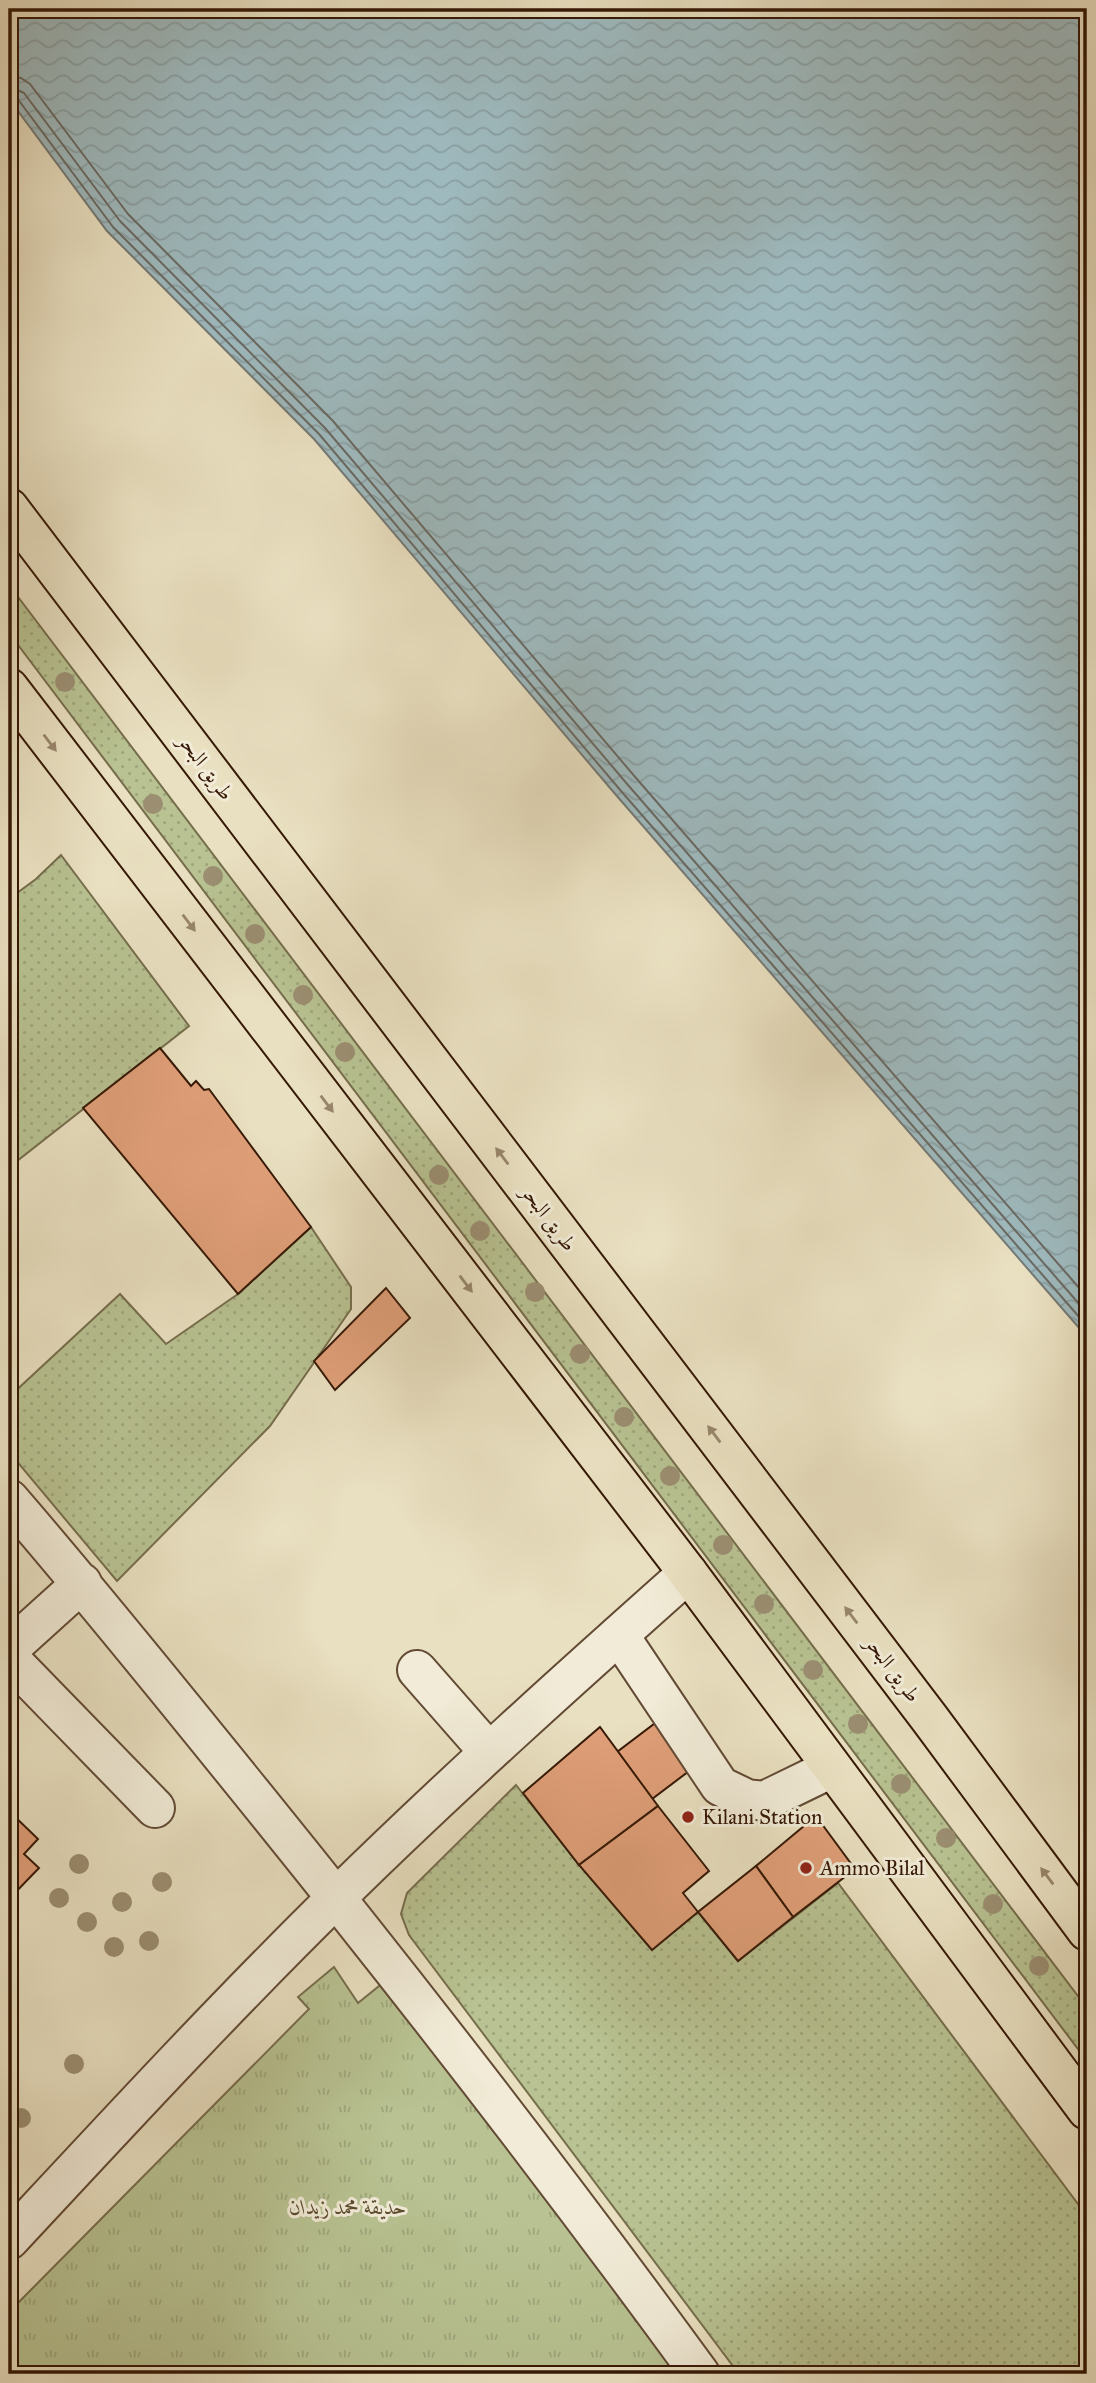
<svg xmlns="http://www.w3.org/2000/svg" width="1096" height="2383" font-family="'IM FELL Great Primer',Amiri,serif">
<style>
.grass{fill:url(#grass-dots);stroke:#766d4c;stroke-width:2}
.park{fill:url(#park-tufts);stroke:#766d4c;stroke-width:2}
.water{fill:url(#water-waves);stroke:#747975;stroke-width:2}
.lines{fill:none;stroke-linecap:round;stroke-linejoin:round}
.shore{stroke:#6a6962;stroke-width:2}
.building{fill:#e09f79;stroke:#351805;stroke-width:2}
.minor-casing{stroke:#624a34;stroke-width:42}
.highway-casing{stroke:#351805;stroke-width:42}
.minor{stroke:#f1ebd7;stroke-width:38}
.highway{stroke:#e9e0c1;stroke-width:38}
.tree{fill:#9b8e71}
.oneway{fill:#98866c}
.poi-dot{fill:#8f2418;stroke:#f1ebd7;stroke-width:2.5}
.labels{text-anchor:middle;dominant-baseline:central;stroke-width:6;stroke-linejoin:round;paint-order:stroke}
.street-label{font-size:21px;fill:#351805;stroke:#f1ebd7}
.poi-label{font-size:21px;fill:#351805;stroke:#f1ebd7;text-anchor:start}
.park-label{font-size:21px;font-style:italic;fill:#5c4b2f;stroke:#f1ebd7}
</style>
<defs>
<pattern id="grass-dots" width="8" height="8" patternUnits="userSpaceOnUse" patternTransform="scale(1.75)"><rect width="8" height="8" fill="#b8c292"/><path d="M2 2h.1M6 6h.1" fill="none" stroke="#9fa67c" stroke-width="1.8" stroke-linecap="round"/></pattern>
<pattern id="park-tufts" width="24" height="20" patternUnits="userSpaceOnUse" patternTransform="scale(1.75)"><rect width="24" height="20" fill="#b8c292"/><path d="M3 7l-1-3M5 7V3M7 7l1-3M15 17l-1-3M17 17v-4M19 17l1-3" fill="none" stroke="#9fa67c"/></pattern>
<pattern id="water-waves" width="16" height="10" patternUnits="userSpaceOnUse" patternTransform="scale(1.75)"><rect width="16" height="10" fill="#9ebabf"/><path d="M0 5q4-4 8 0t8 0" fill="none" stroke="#899fa3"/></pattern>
</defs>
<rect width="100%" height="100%" fill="#e9e0c1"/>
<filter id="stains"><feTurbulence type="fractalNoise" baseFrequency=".00286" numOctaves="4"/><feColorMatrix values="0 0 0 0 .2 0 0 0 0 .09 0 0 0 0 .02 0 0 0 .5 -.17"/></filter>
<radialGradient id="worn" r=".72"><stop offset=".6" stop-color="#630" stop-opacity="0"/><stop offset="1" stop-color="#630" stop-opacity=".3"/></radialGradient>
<g class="grass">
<path d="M9,585L1087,2008V2061L9,633Z"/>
<path d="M61,855L189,1026L17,1161L9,1150V899L36,879Z"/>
<path d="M311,1227L351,1287V1309L270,1426L117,1581L9,1452V1397L120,1294L166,1344L238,1294Z"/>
<path d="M516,1785L579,1865L698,1912L738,1961L838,1883L1087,2216V2374H739L409,1935L401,1914L407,1893Z"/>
</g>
<path class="park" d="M334,1967L358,2003L389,1978L677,2374H9V2312L309,2009L298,1997Z"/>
<path class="water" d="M9,9H1087V1337L616,795L314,439L107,231L9,99Z"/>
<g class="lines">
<g class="shore">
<path d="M9,76L21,78L30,84L128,214L333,421L636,778L1087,1297"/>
<path d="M9,86L24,93L120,221L325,428L628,785L1087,1313"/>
<path d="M9,95L17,98L113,227L319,434L621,791L1087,1326"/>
</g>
</g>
<g class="building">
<path d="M160,1048L191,1086L196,1081L204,1090L209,1089L311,1227L238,1294L83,1108Z"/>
<path d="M386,1288L410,1318L335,1390L314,1361Z"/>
<path d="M683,1702L717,1750L652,1799L617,1752Z"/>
<path d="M600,1727L658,1806L579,1865L523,1793Z"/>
<path d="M658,1806L709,1871L683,1893L698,1912L652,1950L579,1865Z"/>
<path d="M9,1811L38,1839L24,1854L39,1868L9,1899Z"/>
<path d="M816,1816L855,1869L793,1917L756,1866Z"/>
<path d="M756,1866L793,1917L738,1961L698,1912Z"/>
</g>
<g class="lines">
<g class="minor-casing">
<g id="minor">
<path d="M9,1499C93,1596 174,1697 255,1797C408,1986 557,2178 700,2374"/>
<path d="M619,1635L720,1786L747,1799L764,1801L832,1768"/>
<path d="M9,1649L82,1583"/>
<path d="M9,1658L155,1808"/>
<path d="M417,1670L489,1752"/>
<path d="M9,2240C117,2124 225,2007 338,1896C451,1785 569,1679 688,1573"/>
</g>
</g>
<g class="highway-casing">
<g id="highway">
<path d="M9,508L930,1719L1087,1931"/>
<path d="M9,688L688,1573L1087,2110"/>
</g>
</g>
<use href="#minor" class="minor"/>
<use href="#highway" class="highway"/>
</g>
<g class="tree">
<circle cx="65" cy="682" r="10"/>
<circle cx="153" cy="804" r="10"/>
<circle cx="213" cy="876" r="10"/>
<circle cx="255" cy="934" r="10"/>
<circle cx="303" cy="995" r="10"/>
<circle cx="345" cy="1052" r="10"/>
<circle cx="439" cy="1175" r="10"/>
<circle cx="480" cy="1231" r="10"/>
<circle cx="535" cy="1292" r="10"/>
<circle cx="580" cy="1354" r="10"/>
<circle cx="624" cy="1417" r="10"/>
<circle cx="670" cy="1476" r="10"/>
<circle cx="723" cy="1545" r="10"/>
<circle cx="764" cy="1604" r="10"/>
<circle cx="813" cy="1670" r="10"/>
<circle cx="858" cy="1724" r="10"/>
<circle cx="901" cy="1784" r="10"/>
<circle cx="946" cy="1838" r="10"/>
<circle cx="79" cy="1864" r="10"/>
<circle cx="162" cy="1882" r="10"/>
<circle cx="59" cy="1898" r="10"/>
<circle cx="122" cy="1902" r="10"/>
<circle cx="993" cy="1904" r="10"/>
<circle cx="87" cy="1922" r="10"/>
<circle cx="149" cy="1941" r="10"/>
<circle cx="114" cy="1947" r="10"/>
<circle cx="1039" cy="1966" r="10"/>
<circle cx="74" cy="2064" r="10"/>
<circle cx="21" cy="2118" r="10"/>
</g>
<defs><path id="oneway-solid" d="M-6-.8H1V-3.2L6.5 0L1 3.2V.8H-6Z" transform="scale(1.75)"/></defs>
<g class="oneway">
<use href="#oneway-solid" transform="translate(50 743) rotate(53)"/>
<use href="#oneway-solid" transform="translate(189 923) rotate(53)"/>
<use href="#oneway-solid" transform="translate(327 1104) rotate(53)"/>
<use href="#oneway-solid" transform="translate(502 1156) rotate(-127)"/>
<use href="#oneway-solid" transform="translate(466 1284) rotate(53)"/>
<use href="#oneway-solid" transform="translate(714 1434) rotate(-127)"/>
<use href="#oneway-solid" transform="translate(851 1615) rotate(-127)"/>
<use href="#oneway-solid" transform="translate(1047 1876) rotate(-127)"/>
</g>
<g class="poi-dot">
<circle cx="688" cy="1817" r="7"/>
<circle cx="806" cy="1868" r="7"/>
</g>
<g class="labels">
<g class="street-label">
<text transform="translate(206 767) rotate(53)">طريق البحر</text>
<text transform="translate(549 1218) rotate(53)">طريق البحر</text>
<text transform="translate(893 1669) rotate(53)">طريق البحر</text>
</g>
<g class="poi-label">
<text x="702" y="1817">Kilani Station</text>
<text x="820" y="1868">Ammo Bilal</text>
</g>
<g class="park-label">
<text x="348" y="2207">حديقة محمد زيدان</text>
</g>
</g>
<rect width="1096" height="2383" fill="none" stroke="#e9e0c1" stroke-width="35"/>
<rect x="10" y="10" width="1075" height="2362" fill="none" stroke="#351805" stroke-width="3.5"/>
<rect x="18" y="18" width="1061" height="2348" fill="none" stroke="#351805" stroke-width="2"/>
<rect width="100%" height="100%" filter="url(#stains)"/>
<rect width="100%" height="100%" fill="url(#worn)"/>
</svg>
